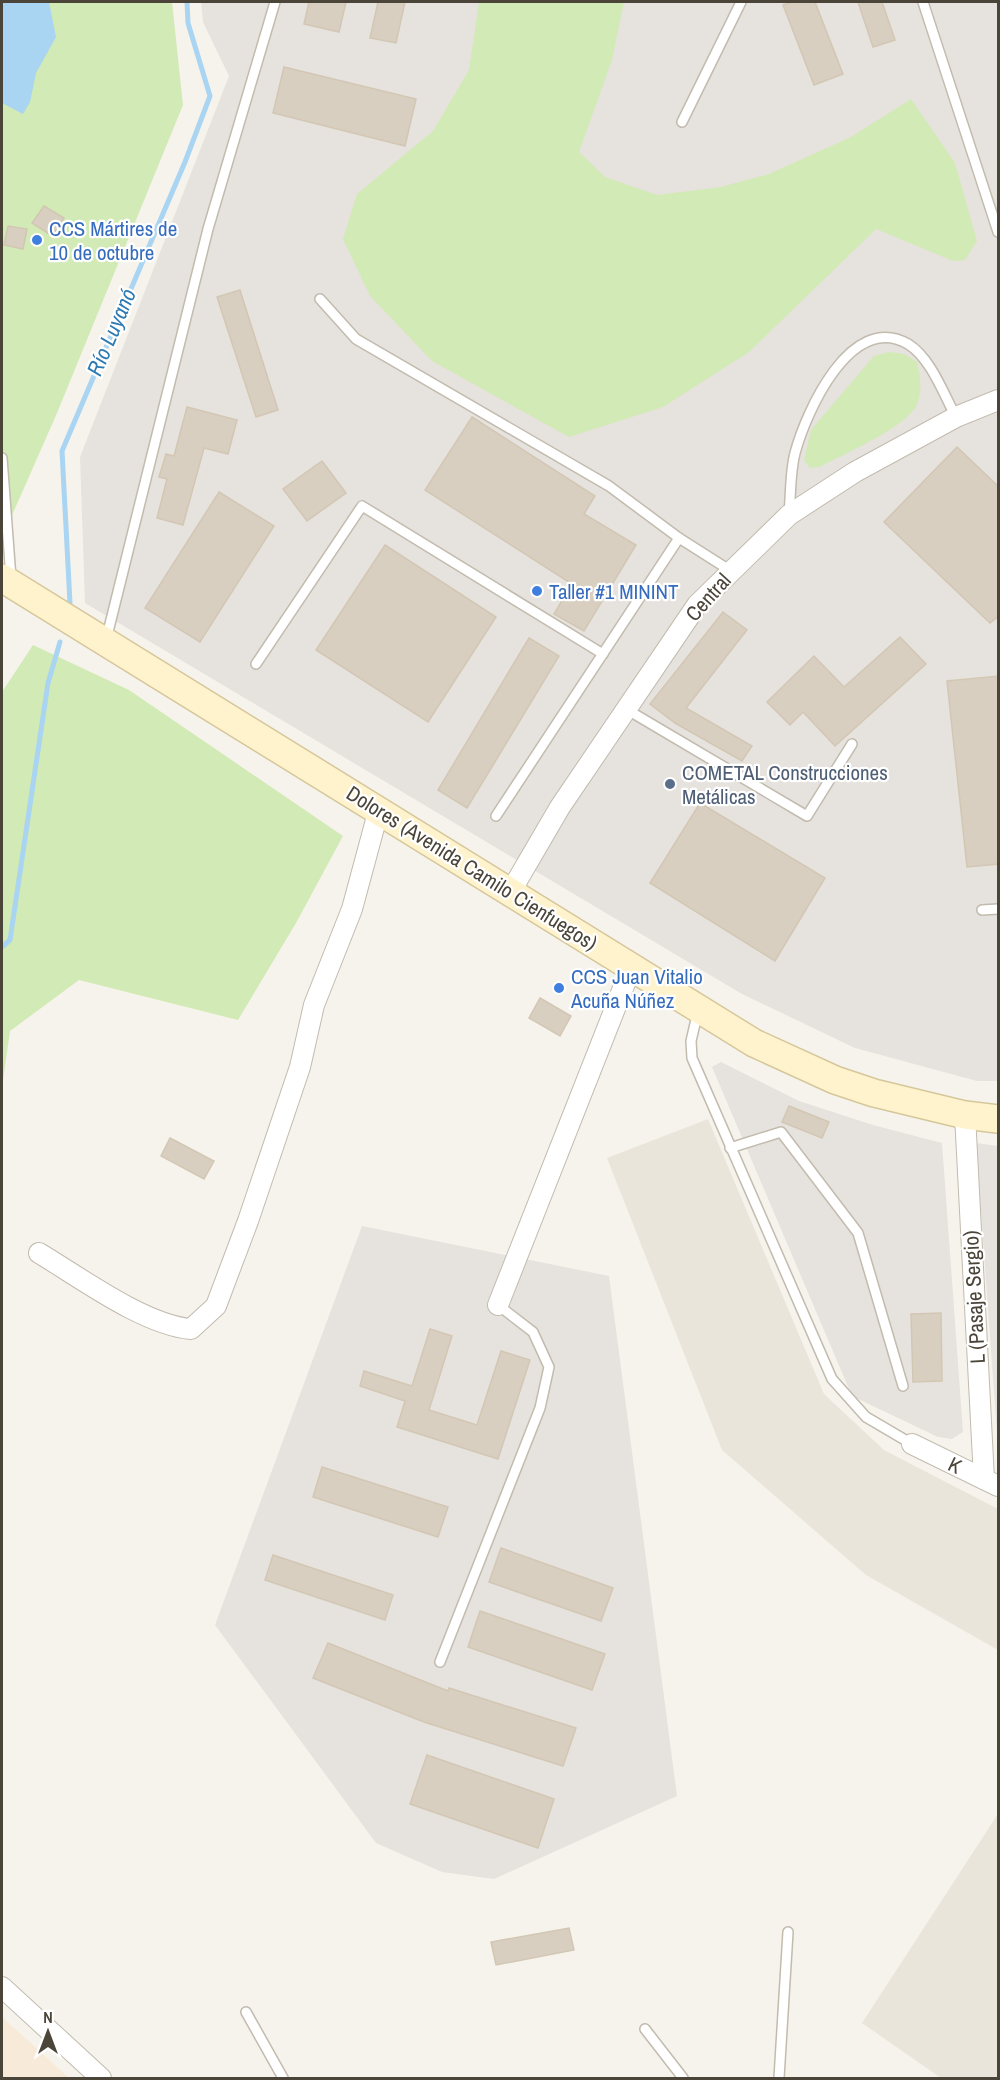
<svg xmlns="http://www.w3.org/2000/svg" width="1000" height="2080" font-family="'Archivo Narrow',sans-serif">
<style>
.residential{fill:#eae5da}
.commercial{fill:#f7ead8}
.industrial{fill:#e6e2dd}
.green{fill:#d2eab5}
.water{fill:#a9d4f2}
.lines{fill:none;stroke-linecap:round;stroke-linejoin:round}
.stream{stroke:#a9d4f2;stroke-width:5}
.building{fill:#d8cfc1;stroke:#d3c7b4;stroke-width:1.5}
.lane-casing{stroke:#c2bbae;stroke-width:12}
.street-casing{stroke:#c2bbae;stroke-width:22}
.secondary-casing{stroke:#d6c79b;stroke-width:30}
.lane{stroke:#fff;stroke-width:9}
.street{stroke:#fff;stroke-width:20}
.secondary{stroke:#fff3cd;stroke-width:27}
.shop-dot{fill:#3f7fe0;stroke:#fff;stroke-width:2}
.service-dot{fill:#5c6f8a;stroke:#fff;stroke-width:2}
.labels{text-anchor:middle;dominant-baseline:central;stroke-width:4.5;stroke-linejoin:round;paint-order:stroke}
.shop-label{font-size:21px;fill:#366cbe;stroke:#fff;text-anchor:start}
.street-label{font-size:21px;fill:#4b4439;stroke:#fff}
.service-label{font-size:21px;fill:#4e5e75;stroke:#fff;text-anchor:start}
.water-label{font-size:22px;font-style:italic;fill:#2e7ab2;stroke:#fff}
</style>
<rect width="100%" height="100%" fill="#f6f3ec"/>
<g class="residential">
<path d="M708,1119L824,1394L884,1450L998,1509V1650L866,1575L722,1450L607,1158Z"/>
<path d="M998,1814V2078H941L862,2023Z"/>
</g>
<path class="commercial" d="M2,2017L69,2078H2Z"/>
<g class="industrial">
<path d="M201,2H998V1081H977L855,1048L742,994L85,603L80,457L229,76L203,22Z"/>
<path d="M721,1062L799,1101L873,1125L942,1143L963,1432L952,1439L938,1437L852,1396L712,1067Z"/>
<path d="M976,1143L998,1146V1448V1447Z"/>
<path d="M362,1226L609,1276L677,1796L494,1879L442,1872L376,1843L215,1625Z"/>
</g>
<g class="green">
<path d="M2,2H172L183,105L57,413L2,538Z"/>
<path d="M479,2H624L612,60L579,152L605,177L657,195L721,187L769,174L851,137L911,99L955,163L977,241L965,260L953,261L876,229L749,352L663,407L569,437L432,361L370,296L343,239L357,194L433,131L469,70Z"/>
<path d="M890,352L904,354L917,362C920,376 923,389 917,404C908,427 843,454 820,467L810,468L804,460L811,430L874,356Z"/>
<path d="M33,645L129,690L343,836L296,923L238,1020L79,980L10,1031L2,1087V692Z"/>
</g>
<path class="water" d="M2,2H49L56,37L36,73L30,102L23,114L2,103Z"/>
<g class="lines">
<g class="stream">
<path d="M70,603L62,451L185,162L210,96L188,23L187,2"/>
<path d="M2,947L10,940L48,683L60,642"/>
</g>
</g>
<g class="building">
<path d="M309,2H346L339,32L304,24Z"/>
<path d="M378,2H405L396,43L370,38Z"/>
<path d="M792,2H815L843,74L814,85L783,5Z"/>
<path d="M858,2H882L895,40L873,47Z"/>
<path d="M284,67L416,99L405,146L273,113Z"/>
<path d="M44,206L64,218L52,236L32,223Z"/>
<path d="M8,226L27,229L23,249L4,245Z"/>
<path d="M240,290L278,410L256,417L217,297Z"/>
<path d="M187,407L237,420L228,454L204,448L183,525L157,518L167,479L159,477L166,454L174,456Z"/>
<path d="M472,417L595,496L584,514L636,545L584,631L554,614L572,584L425,490Z"/>
<path d="M957,447L999,487V616L990,623L884,522Z"/>
<path d="M322,461L346,493L307,521L283,489Z"/>
<path d="M219,492L274,526L200,642L145,608Z"/>
<path d="M385,545L496,617L428,722L316,650Z"/>
<path d="M723,612L747,630L686,708L752,746L742,761L675,723L650,704Z"/>
<path d="M900,637L926,664L835,746L803,712L790,725L767,702L814,656L844,687Z"/>
<path d="M529,638L559,656L467,808L438,790Z"/>
<path d="M999,676V864L967,867L947,681Z"/>
<path d="M700,803L825,878L775,961L650,883Z"/>
<path d="M540,998L571,1016L560,1036L529,1018Z"/>
<path d="M789,1106L829,1122L822,1138L782,1122Z"/>
<path d="M170,1138L214,1161L204,1179L161,1156Z"/>
<path d="M941,1313L942,1381L913,1382L911,1314Z"/>
<path d="M430,1329L452,1336L429,1410L477,1425L501,1351L530,1360L498,1459L397,1427L405,1401L360,1386L364,1371L412,1386Z"/>
<path d="M322,1467L448,1507L438,1537L313,1497Z"/>
<path d="M501,1548L613,1588L601,1621L489,1582Z"/>
<path d="M273,1555L393,1595L385,1620L265,1580Z"/>
<path d="M480,1611L605,1654L592,1690L468,1647Z"/>
<path d="M328,1643L448,1691L449,1688L576,1728L563,1766L424,1722L313,1678Z"/>
<path d="M427,1755L554,1799L538,1848L410,1804Z"/>
<path d="M569,1928L574,1950L496,1965L491,1942Z"/>
</g>
<g class="lines">
<g class="lane-casing">
<g id="lane">
<path d="M923,2L998,232"/>
<path d="M682,122L741,2"/>
<path d="M320,299L356,339L609,486L679,538L731,571"/>
<path d="M2,458L11,578"/>
<path d="M789,513C791,494 790,472 795,453C806,412 851,311 908,344C931,358 944,395 956,417"/>
<path d="M106,640L208,229L275,2"/>
<path d="M256,664L362,506L603,654"/>
<path d="M626,709L807,816L852,744"/>
<path d="M496,816L679,538"/>
<path d="M982,910L998,909"/>
<path d="M698,1011L691,1041L692,1058L832,1379L866,1417L912,1444"/>
<path d="M730,1148L781,1132L858,1233L903,1386"/>
<path d="M440,1662L540,1408L549,1367L533,1332L498,1305"/>
<path d="M246,2012L283,2078"/>
<path d="M645,2029L683,2078"/>
<path d="M779,2078L788,1932"/>
</g>
</g>
<g class="street-casing">
<g id="street">
<path d="M511,891L560,807L697,605L789,515L855,472L956,417L998,400"/>
<path d="M965,1115L984,1479"/>
<path d="M39,1253C81,1278 144,1325 191,1329L216,1306L248,1221L300,1067L314,1005L352,909L379,809"/>
<path d="M498,1305L631,968"/>
<path d="M912,1444L998,1486"/>
<path d="M2,1987L101,2078"/>
</g>
</g>
<g class="secondary-casing">
<path id="secondary" d="M2,578L754,1043L835,1080L874,1093L965,1115L998,1119"/>
</g>
<use href="#lane" class="lane"/>
<use href="#street" class="street"/>
<use href="#secondary" class="secondary"/>
</g>
<g class="shop-dot">
<circle cx="37" cy="240" r="6"/>
<circle cx="537" cy="591" r="6"/>
<circle cx="559" cy="988" r="6"/>
</g>
<circle class="service-dot" cx="670" cy="784" r="6"/>
<g class="labels">
<g class="shop-label">
<text x="49" y="228">CCS Mártires de<tspan x="49" dy="24">10 de octubre</tspan></text>
<text x="549" y="591">Taller #1 MININT</text>
<text x="571" y="976">CCS Juan Vitalio<tspan x="571" dy="24">Acuña Núñez</tspan></text>
</g>
<g class="street-label">
<text transform="translate(708 597) rotate(-48)">Central</text>
<text transform="translate(472 868) rotate(32)">Dolores (Avenida Camilo Cienfuegos)</text>
<text transform="translate(974 1297) rotate(-93)">L (Pasaje Sergio)</text>
<text transform="translate(955 1465) rotate(26)">K</text>
</g>
<g class="service-label">
<text x="682" y="772">COMETAL Construcciones<tspan x="682" dy="24">Metálicas</tspan></text>
</g>
<g class="water-label">
<text transform="translate(111 332) rotate(-67)">Río Luyanó</text>
</g>
</g>
<rect width="1000" height="2080" fill="none" stroke="#4b4439" stroke-width="6"/>
<g transform="translate(48 2032)" stroke="#ffffff" stroke-width="4.5" paint-order="stroke">
<path d="M0-4.5L10 22L0 15L-10 22Z" fill="#4b4439"/>
<text y="-9" font-size="16" font-weight="bold" text-anchor="middle" fill="#4b4439">N</text>
</g>
</svg>
